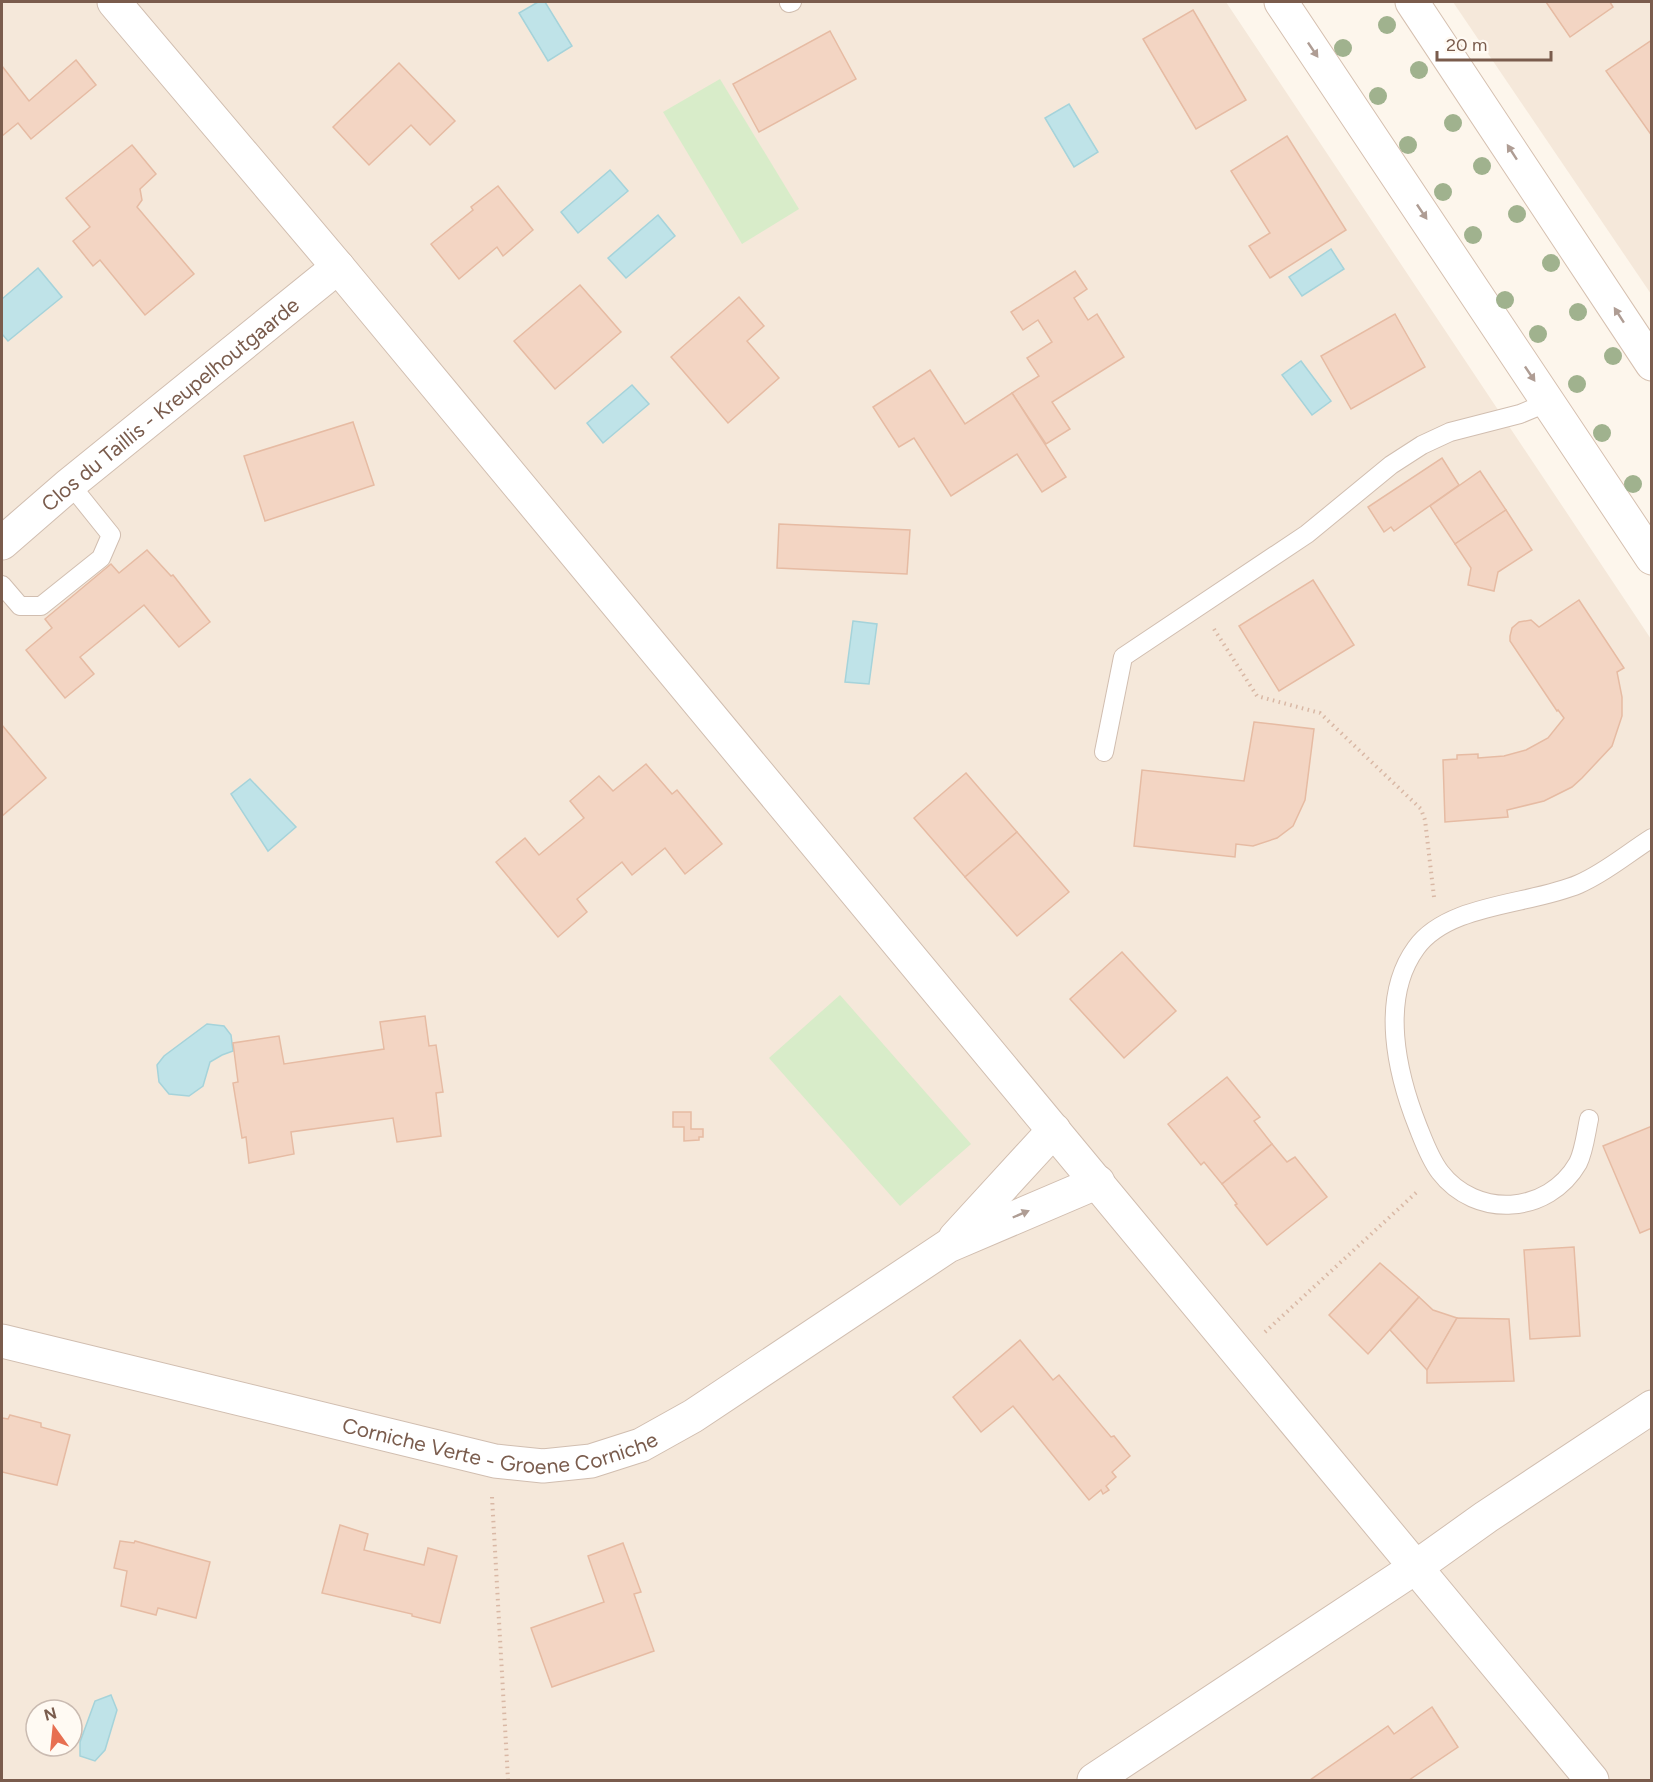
<svg xmlns="http://www.w3.org/2000/svg" width="1653" height="1782" font-family="Figtree,sans-serif">
<style>
.residential{fill:#f5e8da;fill-rule:evenodd}
.green{fill:#d8ecc9}
.water{fill:#bfe3e8;stroke:#a5d3da;stroke-width:1.5}
.building{fill:#f3d5c3;stroke:#e6bba3;stroke-width:1.5}
.lines{fill:none;stroke-linecap:round;stroke-linejoin:round}
.lane-casing{stroke:#d1beb0;stroke-width:20}
.street-casing{stroke:#d1beb0;stroke-width:35}
.secondary-casing{stroke:#d6c0b0;stroke-width:35}
.path{stroke:#d9b8a5;stroke-width:4;stroke-dasharray:1.5 4.5;stroke-linecap:butt}
.lane{stroke:#fff;stroke-width:18}
.street{stroke:#fff;stroke-width:33}
.secondary{stroke:#fff;stroke-width:33}
.tree{fill:#a0b28e}
.oneway{fill:#af9d94}
.labels{text-anchor:middle;dominant-baseline:central;stroke-width:6;stroke-linejoin:round;paint-order:stroke}
.street-label{font-size:21px;fill:#7a5c4d;stroke:#fffaf3}
</style>
<rect width="100%" height="100%" fill="#fdf6ec"/>
<g class="residential">
<path d="M2,2H1226L1651,639V1780H2ZM36,1710H72V1746H36Z"/>
<path d="M1453,2H1651V294Z"/>
</g>
<g class="green">
<path d="M720,79L799,209L742,244L663,112Z"/>
<path d="M840,995L971,1144L900,1206L769,1058Z"/>
</g>
<g class="water">
<path d="M538,2H545L572,46L548,61L519,13Z"/>
<path d="M1069,104L1098,152L1074,167L1045,118Z"/>
<path d="M610,170L628,191L578,233L561,212Z"/>
<path d="M658,215L675,236L626,278L608,258Z"/>
<path d="M1331,249L1344,269L1302,296L1289,277Z"/>
<path d="M38,268L62,297L8,341L2,334V299Z"/>
<path d="M1301,361L1331,401L1312,415L1282,375Z"/>
<path d="M632,385L649,404L603,443L587,423Z"/>
<path d="M853,621L877,624L869,684L845,682Z"/>
<path d="M250,779L296,827L268,851L231,794Z"/>
<path d="M207,1024L224,1026L231,1035L233,1051L222,1055L210,1062L203,1086L189,1096L169,1094L159,1082L157,1065L164,1056Z"/>
<path d="M111,1695L117,1710L105,1750L95,1761L80,1756V1742L95,1701Z"/>
</g>
<g class="building">
<path d="M1546,2H1610L1613,7L1570,37Z"/>
<path d="M1193,10L1246,100L1196,129L1143,39Z"/>
<path d="M830,31L856,79L759,132L733,84Z"/>
<path d="M1652,40V136L1606,71Z"/>
<path d="M76,60L96,85L31,139L18,123L2,136V66L29,101Z"/>
<path d="M399,63L455,121L430,145L411,125L369,165L333,127Z"/>
<path d="M1287,136L1346,230L1270,278L1249,246L1270,233L1231,171Z"/>
<path d="M132,145L156,174L140,189L142,200L137,207L194,274L145,315L100,260L93,266L73,241L90,227L66,198Z"/>
<path d="M498,186L533,230L503,256L497,247L459,279L431,244L473,210L471,207Z"/>
<path d="M1075,271L1087,289L1074,298L1088,320L1097,314L1124,357L1052,402L1070,429L1046,444L1012,393L1039,376L1027,358L1052,342L1038,320L1023,330L1011,312Z"/>
<path d="M580,285L621,332L555,389L514,341Z"/>
<path d="M739,297L764,326L747,341L779,378L728,423L671,357Z"/>
<path d="M1395,314L1425,367L1351,409L1321,356Z"/>
<path d="M930,370L965,424L1012,393L1066,477L1042,492L1017,454L951,496L914,438L899,447L873,407Z"/>
<path d="M353,422L374,485L265,521L244,456Z"/>
<path d="M1442,458L1459,485L1394,531L1391,527L1384,532L1368,507Z"/>
<path d="M1480,471L1506,510L1455,544L1430,506Z"/>
<path d="M1506,510L1532,550L1498,572L1494,591L1468,585L1471,568L1455,544Z"/>
<path d="M779,524L910,530L907,574L777,568Z"/>
<path d="M147,550L171,576L173,575L210,622L179,647L144,605L80,657L94,674L65,698L26,650L52,628L45,619L111,564L119,573Z"/>
<path d="M1313,580L1354,645L1279,691L1239,626Z"/>
<path d="M1579,600L1624,668L1617,672L1622,697V716L1612,746L1582,778L1572,787L1544,801L1507,810L1508,817L1445,822L1443,760L1457,759V755L1478,754V758L1504,756L1526,750L1548,738L1564,718L1558,710L1557,711L1510,641V636L1512,628L1519,622L1531,620L1539,627Z"/>
<path d="M1254,722L1314,729L1305,800L1293,826L1277,838L1253,846L1236,844L1235,857L1134,846L1142,770L1244,781Z"/>
<path d="M2,725L46,778L2,816Z"/>
<path d="M646,764L672,794L677,790L722,844L685,874L665,848L632,875L622,862L577,899L587,912L558,937L496,862L525,838L539,855L584,818L570,801L599,776L613,791Z"/>
<path d="M966,773L1017,832L965,877L914,818Z"/>
<path d="M1017,832L1069,892L1017,936L965,877Z"/>
<path d="M1122,952L1176,1011L1124,1058L1070,999Z"/>
<path d="M425,1016L429,1046L436,1045L443,1092L436,1093L441,1136L397,1142L393,1118L291,1132L294,1154L249,1163L246,1137L242,1138L233,1083L238,1082L233,1043L279,1036L284,1064L384,1049L380,1022Z"/>
<path d="M1227,1077L1260,1117L1254,1121L1272,1144L1222,1184L1204,1162L1201,1165L1168,1124Z"/>
<path d="M673,1112H691V1129H703V1137H699V1140L684,1141V1127H673Z"/>
<path d="M1652,1126V1228L1640,1233L1603,1146Z"/>
<path d="M1272,1144L1287,1162L1295,1157L1327,1197L1267,1245L1235,1205L1237,1204L1222,1184Z"/>
<path d="M1574,1247L1580,1336L1530,1339L1524,1250Z"/>
<path d="M1380,1263L1419,1297L1368,1354L1329,1315Z"/>
<path d="M1419,1297L1433,1310L1457,1318L1427,1370L1390,1330Z"/>
<path d="M1457,1318L1509,1319L1514,1381L1427,1383V1370Z"/>
<path d="M1020,1340L1053,1380L1059,1375L1111,1437L1114,1436L1130,1456L1112,1472L1116,1477L1106,1486L1109,1490L1103,1494L1101,1490L1089,1500L1013,1406L981,1432L953,1397Z"/>
<path d="M10,1415L41,1423V1427L70,1435L57,1485L2,1472V1418L8,1419Z"/>
<path d="M340,1525L368,1534L364,1550L424,1565L428,1548L457,1556L440,1623L412,1616V1614L322,1593Z"/>
<path d="M120,1541L134,1543L135,1541L210,1562L196,1618L158,1608L156,1615L121,1606L127,1571L114,1568Z"/>
<path d="M623,1543L641,1592L634,1594L654,1651L552,1687L531,1628L604,1602L588,1556Z"/>
<path d="M1432,1707L1458,1747L1409,1780H1310L1388,1726L1394,1734Z"/>
</g>
<g class="lines">
<g class="lane-casing">
<g id="lane">
<path d="M789,3L792,2"/>
<path d="M2,585L20,606H41L101,558L111,535L70,484"/>
<path d="M1104,752L1123,657L1307,534L1391,465L1422,445L1450,432L1520,414L1549,402"/>
<path d="M1589,1119C1586,1133 1584,1151 1578,1163C1548,1215 1476,1219 1440,1172C1430,1159 1424,1142 1418,1127C1397,1074 1379,999 1416,948C1448,903 1531,905 1579,884C1605,873 1628,853 1652,838"/>
</g>
</g>
<g class="street-casing">
<g id="street">
<path d="M114,2L338,267L1592,1780"/>
<path id="s1" d="M2,543L70,484L338,267"/>
<path d="M955,1238L1054,1130"/>
<path id="s2" d="M2,1341L495,1461L543,1466L591,1461L641,1445L693,1416L948,1246L1098,1182"/>
<path d="M1094,1780L1416,1567L1486,1517L1652,1407"/>
</g>
</g>
<g class="secondary-casing">
<g id="secondary">
<path d="M1281,2L1652,558"/>
<path d="M1412,2L1652,364"/>
</g>
</g>
<g class="path">
<path d="M1214,629L1257,696L1320,713L1421,809L1425,820L1434,897"/>
<path d="M1265,1332L1419,1190"/>
<path d="M492,1497L508,1780"/>
</g>
<use href="#lane" class="lane"/>
<use href="#street" class="street"/>
<use href="#secondary" class="secondary"/>
</g>
<g class="tree">
<circle cx="1387" cy="25" r="9"/>
<circle cx="1343" cy="48" r="9"/>
<circle cx="1419" cy="70" r="9"/>
<circle cx="1378" cy="96" r="9"/>
<circle cx="1453" cy="123" r="9"/>
<circle cx="1408" cy="145" r="9"/>
<circle cx="1482" cy="166" r="9"/>
<circle cx="1443" cy="192" r="9"/>
<circle cx="1517" cy="214" r="9"/>
<circle cx="1473" cy="235" r="9"/>
<circle cx="1551" cy="263" r="9"/>
<circle cx="1505" cy="300" r="9"/>
<circle cx="1578" cy="312" r="9"/>
<circle cx="1538" cy="334" r="9"/>
<circle cx="1613" cy="356" r="9"/>
<circle cx="1577" cy="384" r="9"/>
<circle cx="1602" cy="433" r="9"/>
<circle cx="1633" cy="484" r="9"/>
</g>
<defs><path id="oneway-solid" d="M-6-.8H1V-3.2L6.5 0L1 3.2V.8H-6Z" transform="scale(1.5)"/></defs>
<g class="oneway">
<use href="#oneway-solid" transform="translate(1313 50) rotate(56)"/>
<use href="#oneway-solid" transform="translate(1512 152) rotate(-123)"/>
<use href="#oneway-solid" transform="translate(1422 212) rotate(56)"/>
<use href="#oneway-solid" transform="translate(1619 315) rotate(-123)"/>
<use href="#oneway-solid" transform="translate(1530 374) rotate(56)"/>
<use href="#oneway-solid" transform="translate(1021 1214) rotate(-23)"/>
</g>
<g class="labels">
<g class="street-label">
<text stroke="none"><textPath href="#s1" startOffset="218">Clos du Taillis - Kreupelhoutgaarde</textPath></text>
<text stroke="none"><textPath href="#s2" startOffset="512">Corniche Verte - Groene Corniche</textPath></text>
</g>
</g>
<rect width="1653" height="1782" fill="none" stroke="#7a5c4d" stroke-width="6"/>
<g transform="translate(54 1728) rotate(345)"><circle r="28" fill="#fffaf3" stroke="#cabbb1" stroke-width="1.5"/>
<path d="M0-4.5L10 22L0 15L-10 22Z" fill="#e76f51"/>
<text y="-9" font-size="16" font-weight="bold" text-anchor="middle" fill="#7a5c4d">N</text>
</g>
<path d="M1437 51v9h114v-9" fill="none" stroke="#7a5c4d" stroke-width="3"/>
<text x="1446" y="51" font-size="18" fill="#7a5c4d" stroke="#fffaf3" stroke-width="4.5" paint-order="stroke">20 m</text>
</svg>
